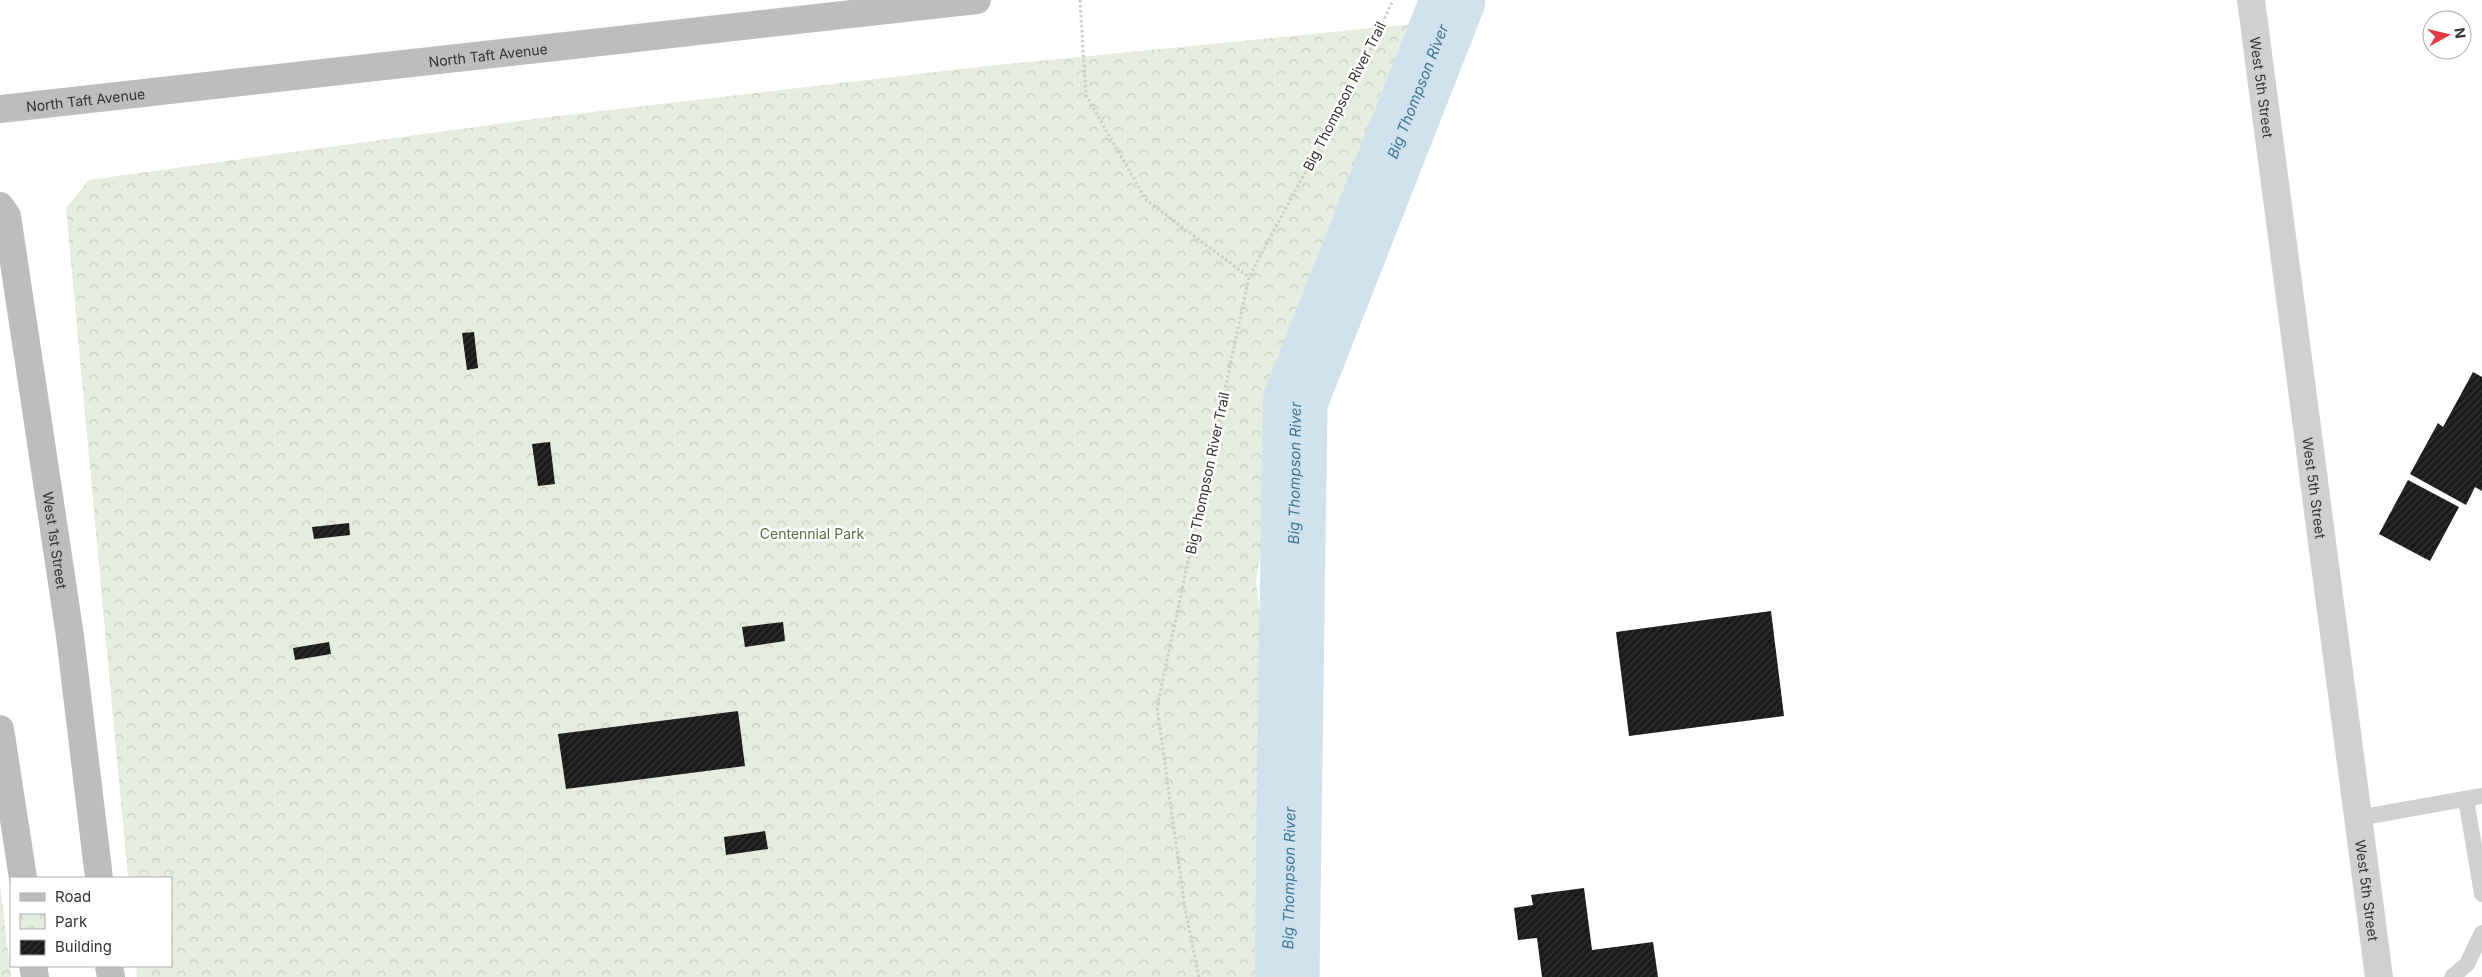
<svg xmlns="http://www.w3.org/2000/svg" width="2482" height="977" font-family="Inter,sans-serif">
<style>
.park{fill:url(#park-crowns)}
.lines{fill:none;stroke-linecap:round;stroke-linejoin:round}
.river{stroke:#cfe2ee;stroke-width:65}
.building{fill:url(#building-hatch)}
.path{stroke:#cdcdcd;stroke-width:3;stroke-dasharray:2.5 2.5;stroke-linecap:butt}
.lane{stroke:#d0d0d0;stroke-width:16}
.street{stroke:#d0d0d0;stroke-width:28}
.secondary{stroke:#bdbdbd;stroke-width:28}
.labels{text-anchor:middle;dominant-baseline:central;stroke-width:5;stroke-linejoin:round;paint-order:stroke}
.street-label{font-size:14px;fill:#333;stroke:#fff}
.park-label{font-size:14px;fill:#56703f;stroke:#fff}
.water-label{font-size:15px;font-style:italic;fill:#3f7597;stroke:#fff}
</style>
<defs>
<pattern id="park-crowns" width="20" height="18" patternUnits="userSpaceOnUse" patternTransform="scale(1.25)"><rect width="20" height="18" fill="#e6ecdf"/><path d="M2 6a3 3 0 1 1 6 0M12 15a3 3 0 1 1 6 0" fill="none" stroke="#c6cbc0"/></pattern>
<pattern id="building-hatch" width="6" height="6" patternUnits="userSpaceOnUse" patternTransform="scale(1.25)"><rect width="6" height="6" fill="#1a1a1a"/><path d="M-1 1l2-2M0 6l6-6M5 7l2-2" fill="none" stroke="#333"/></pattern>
</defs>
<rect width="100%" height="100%" fill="#fff"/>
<g class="park">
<path d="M1424,23L1403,82L1337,246L1284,363L1270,492L1256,582L1270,686L1259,977H137L136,966H171V878H128L66,208L89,180L541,118L987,66Z"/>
<path d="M0,883L11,977H0Z"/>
</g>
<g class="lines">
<path class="river" id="s1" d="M1287,977L1295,402L1453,0"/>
</g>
<g class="building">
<path d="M474,332L478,368L467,370L462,333Z"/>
<path d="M2473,372L2482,377V491L2475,487L2466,505L2410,474L2438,423L2443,427Z"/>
<path d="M550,442L555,484L538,486L532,444Z"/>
<path d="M2408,480L2459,507L2430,561L2379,534Z"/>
<path d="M349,523L350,535L314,539L312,527Z"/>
<path d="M1771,611L1784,716L1629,736L1616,632Z"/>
<path d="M783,622L785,641L745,647L742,627Z"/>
<path d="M329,642L331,654L295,660L293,648Z"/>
<path d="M738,711L745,766L566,789L558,734Z"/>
<path d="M765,831L768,849L726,855L724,837Z"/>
<path d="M1584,888L1592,950L1653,942L1658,977H1542L1537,938L1518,940L1514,908L1533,905L1531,895Z"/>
</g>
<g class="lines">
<g class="path">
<path d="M1080,0L1086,95L1146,200L1249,277"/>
<path d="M1199,977L1185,908L1157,707L1249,277L1364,63L1393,0"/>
</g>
<g class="lane">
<path d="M2466,799L2482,894"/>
<path d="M2358,818L2482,796"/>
<path d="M2452,977L2467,964L2482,933"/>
</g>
<path class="street" id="s2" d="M2251,0L2379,977"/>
<g class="secondary">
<path id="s3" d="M0,109L977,0"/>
<path id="s4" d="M0,206L7,216L70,636L99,878"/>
<path d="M0,729L23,878"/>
<path d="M33,966L35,977"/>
<path d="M109,966L111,977"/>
</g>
</g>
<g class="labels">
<g class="street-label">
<text stroke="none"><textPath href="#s3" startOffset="491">North Taft Avenue</textPath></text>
<text stroke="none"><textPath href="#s2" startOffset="88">West 5th Street</textPath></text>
<text transform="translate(1344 96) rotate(-63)">Big Thompson River Trail</text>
<text stroke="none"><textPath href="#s3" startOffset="86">North Taft Avenue</textPath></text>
<text transform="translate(1207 473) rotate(-78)">Big Thompson River Trail</text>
<text stroke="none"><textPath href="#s2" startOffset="492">West 5th Street</textPath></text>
<text stroke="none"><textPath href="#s4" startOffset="340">West 1st Street</textPath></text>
<text stroke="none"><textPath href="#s2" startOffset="898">West 5th Street</textPath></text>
</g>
<g class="park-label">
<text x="812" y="533">Centennial Park</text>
</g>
<g class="water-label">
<text stroke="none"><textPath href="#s1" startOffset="909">Big Thompson River</textPath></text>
<text stroke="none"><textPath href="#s1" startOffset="504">Big Thompson River</textPath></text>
<text stroke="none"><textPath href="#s1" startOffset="99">Big Thompson River</textPath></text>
</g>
</g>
<rect x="10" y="877" width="162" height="90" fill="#ffffff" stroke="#adadad"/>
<rect x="20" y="893" width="25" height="8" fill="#bdbdbd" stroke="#adadad"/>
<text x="55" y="902" font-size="15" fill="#333333">Road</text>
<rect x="20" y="914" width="25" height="15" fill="url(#park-crowns)" stroke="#adadad"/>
<text x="55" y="927" font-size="15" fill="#333333">Park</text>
<rect x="20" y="940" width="25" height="15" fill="url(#building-hatch)" stroke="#adadad"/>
<text x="55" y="952" font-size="15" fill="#333333">Building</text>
<g transform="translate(2447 35) rotate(82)"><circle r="24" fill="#ffffff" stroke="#adadad"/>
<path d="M0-4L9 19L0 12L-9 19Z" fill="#e63946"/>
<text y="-8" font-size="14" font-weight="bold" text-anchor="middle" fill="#333333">N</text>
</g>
</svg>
